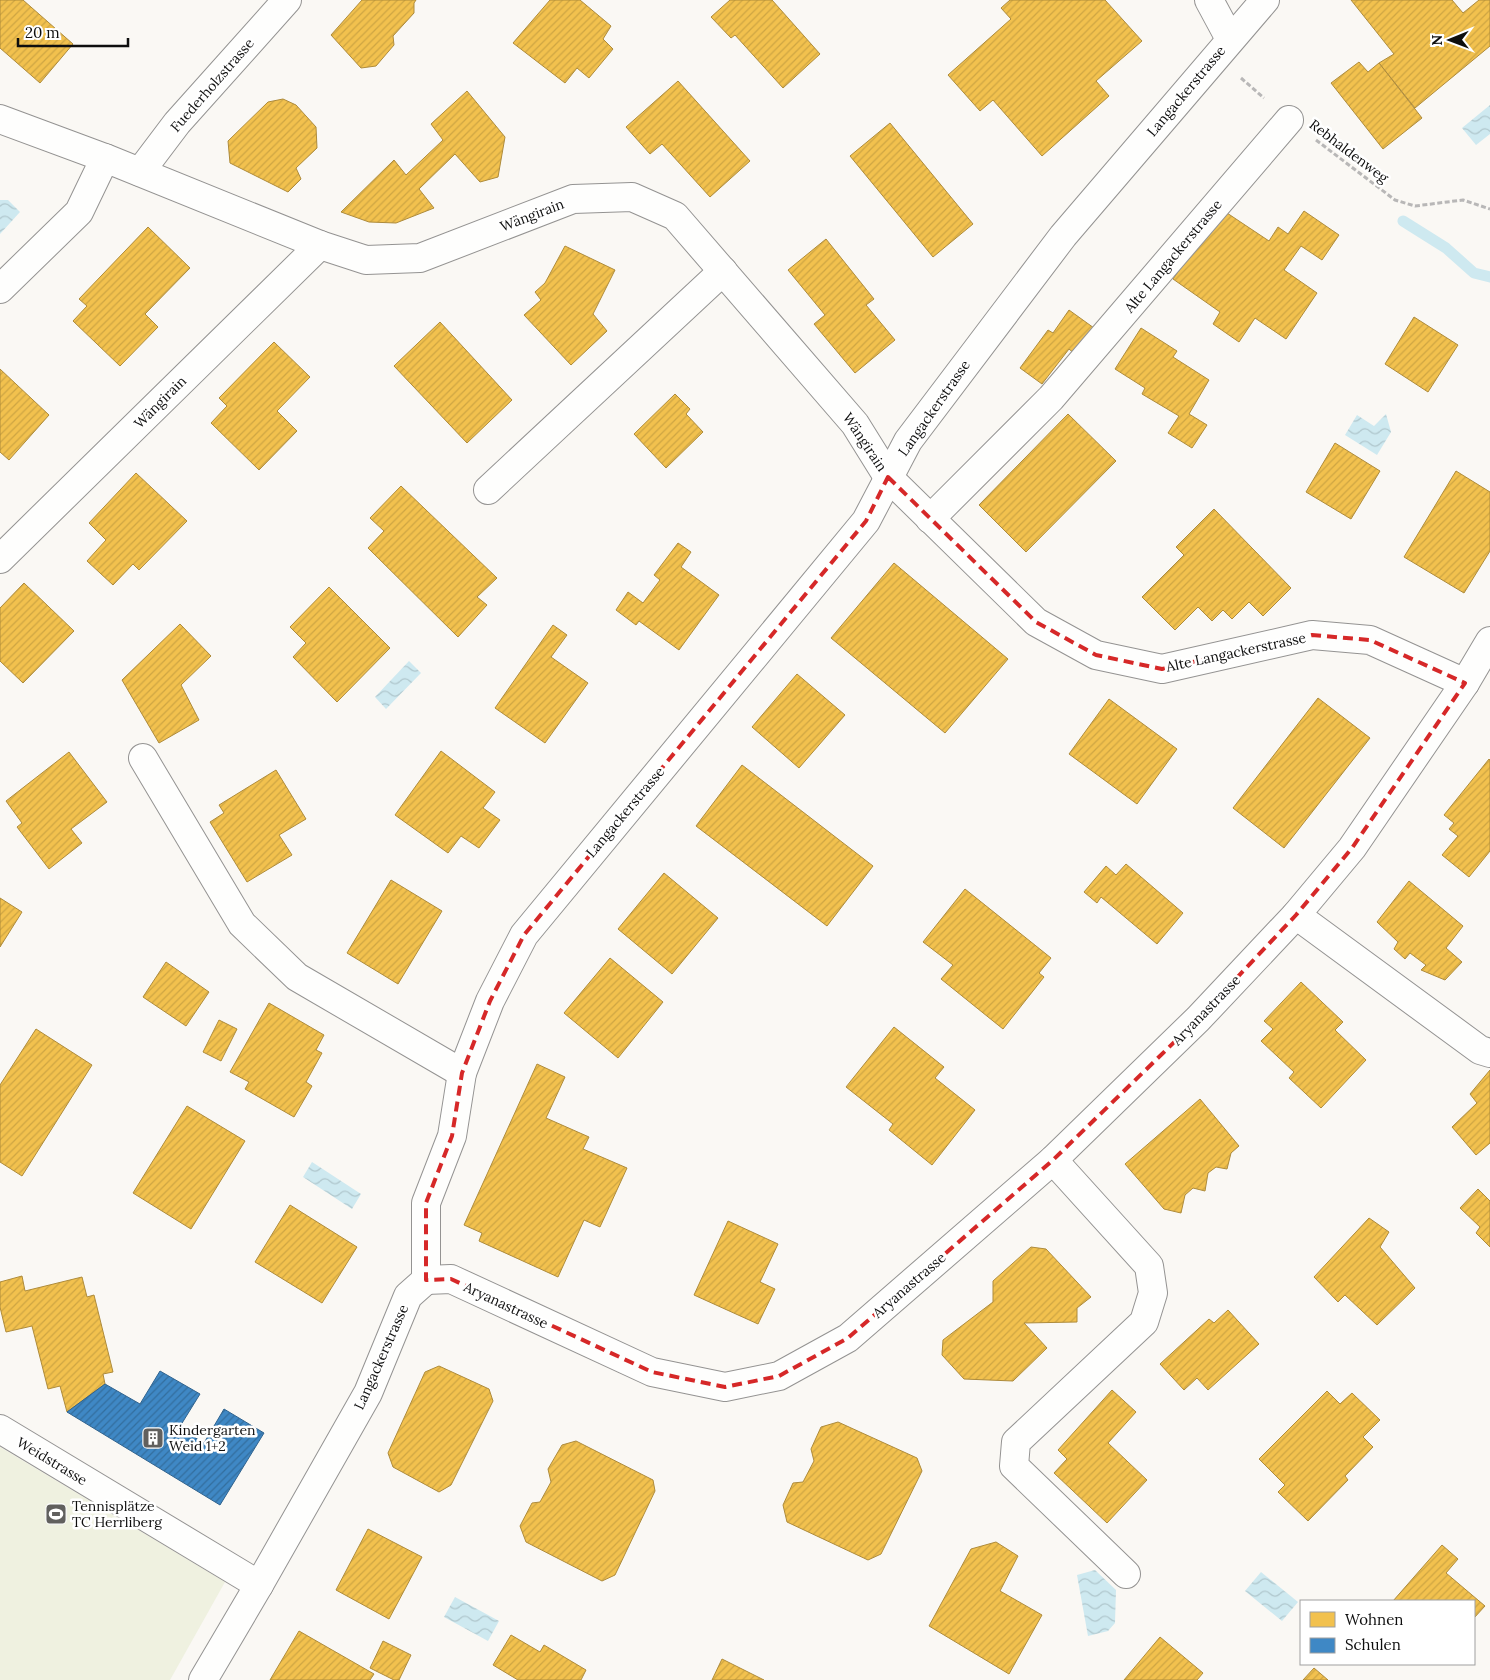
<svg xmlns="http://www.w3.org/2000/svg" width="1490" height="1680" font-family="Lora,serif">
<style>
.pitch{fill:#eff1e0}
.water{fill:url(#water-waves)}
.homes{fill:url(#homes-hatch);stroke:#ae8b3b}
.schools{fill:url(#schools-hatch);stroke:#30638e}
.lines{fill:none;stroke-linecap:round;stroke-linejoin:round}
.stream{stroke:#cee9f0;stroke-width:11}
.minor-casing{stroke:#949392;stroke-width:30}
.path{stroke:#b8b7b7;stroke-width:3;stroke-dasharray:5 2.5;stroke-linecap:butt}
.minor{stroke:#fefefd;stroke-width:28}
.marked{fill:none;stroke:#d62828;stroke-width:4;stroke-dasharray:10 6;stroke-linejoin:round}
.labels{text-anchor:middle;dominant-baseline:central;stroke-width:5;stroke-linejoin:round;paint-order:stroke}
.street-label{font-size:14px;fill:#0e0e0e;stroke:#fff}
.poi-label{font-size:14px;fill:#0e0e0e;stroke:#fff;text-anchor:start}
</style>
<defs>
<pattern id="water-waves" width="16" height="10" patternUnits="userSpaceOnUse" patternTransform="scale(1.25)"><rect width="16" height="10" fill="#cee9f0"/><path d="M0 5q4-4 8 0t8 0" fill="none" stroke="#b0c7cd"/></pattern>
<pattern id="homes-hatch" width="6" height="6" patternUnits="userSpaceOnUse" patternTransform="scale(1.25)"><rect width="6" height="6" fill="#f2c14e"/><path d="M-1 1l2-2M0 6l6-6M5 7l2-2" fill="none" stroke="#cea543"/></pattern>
<pattern id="schools-hatch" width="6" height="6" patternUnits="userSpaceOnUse" patternTransform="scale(1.25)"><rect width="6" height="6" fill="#3f88c5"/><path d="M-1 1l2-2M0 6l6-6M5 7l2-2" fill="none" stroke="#336e9e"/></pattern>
</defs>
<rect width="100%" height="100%" fill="#faf8f4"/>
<path class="pitch" d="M0,1447L225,1582L170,1680H0Z"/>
<g class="water">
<path d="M1490,105V134L1476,145L1462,128Z"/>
<path d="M0,200H8L20,212L0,234Z"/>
<path d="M1386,414L1391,432L1377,455L1345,435L1357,415L1374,426Z"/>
<path d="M409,661L421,673L386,709L375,697Z"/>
<path d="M312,1162L361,1194L352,1209L303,1177Z"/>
<path d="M1095,1570L1116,1590L1115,1623L1108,1631L1088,1636L1077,1575Z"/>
<path d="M1261,1572L1298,1602L1282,1621L1245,1591Z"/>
<path d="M455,1597L499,1621L488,1641L444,1617Z"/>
</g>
<g class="homes">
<path d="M0,0H23L73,44L40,83L0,48Z"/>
<path d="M362,0H416L414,3V13L393,36L394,45L376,66L361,68L331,35Z"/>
<path d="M550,0H580L611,26L603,39L613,49L589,78L577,68L565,83L513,43Z"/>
<path d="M730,0H772L820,54L783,88L735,35L731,38L711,17Z"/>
<path d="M1010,0H1105L1142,41L1096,81L1109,96L1042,156L993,100L980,111L948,75L1011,19L1001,8Z"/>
<path d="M1351,0H1452L1463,13L1479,0H1490V46L1415,108L1379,63L1394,54Z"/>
<path d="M1359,62L1368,72L1379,63L1422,118L1383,149L1331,83Z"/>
<path d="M678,81L750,161L710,197L662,144L650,154L626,127Z"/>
<path d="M467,91L505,137L498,177L480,182L455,154L419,189L434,208L396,223L369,222L341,212L394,160L406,175L443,140L431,124Z"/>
<path d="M283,99L296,105L316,127L317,148L296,168L301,179L288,192L230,163L228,141L268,102Z"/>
<path d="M890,123L973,224L933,257L850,156Z"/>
<path d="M1221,209L1269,241L1278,227L1288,234L1304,211L1339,235L1322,260L1301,246L1284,270L1317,293L1286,339L1255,318L1239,342L1213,324L1220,312L1173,279Z"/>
<path d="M148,227L190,268L145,314L158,327L120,366L73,321L87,306L79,299Z"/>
<path d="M826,239L874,299L866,305L895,340L855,373L814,324L825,315L788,270Z"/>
<path d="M565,246L615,270L593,314L607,331L571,365L524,315L541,300L535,292L545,283Z"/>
<path d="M1069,310L1094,328L1075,354L1069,349L1042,384L1020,368L1048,330L1053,333Z"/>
<path d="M1414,317L1458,345L1428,392L1385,364Z"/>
<path d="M440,322L512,400L467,443L394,366Z"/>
<path d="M1141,328L1177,351L1173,357L1209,380L1189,414L1207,425L1192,448L1168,433L1179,416L1142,394L1145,388L1115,369Z"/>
<path d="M274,342L310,377L277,411L297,431L259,470L211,423L227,406L219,398Z"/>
<path d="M0,369L49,415L9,460L0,452Z"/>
<path d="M675,394L690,409L686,414L703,432L666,468L634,434Z"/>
<path d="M1068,414L1116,461L1026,552L979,505Z"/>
<path d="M1335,443L1380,471L1351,519L1306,492Z"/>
<path d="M1456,471L1490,492V551L1464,593L1404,557Z"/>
<path d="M136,473L187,521L139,570L133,564L113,585L87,561L106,540L89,523Z"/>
<path d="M401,486L497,578L477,597L487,605L458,637L368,548L384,531L370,518Z"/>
<path d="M1214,509L1291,588L1263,616L1249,602L1232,619L1223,610L1212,621L1198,607L1175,630L1142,597L1184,555L1176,547Z"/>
<path d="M678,543L691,552L681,567L719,595L679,650L639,621L636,625L616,610L628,592L643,603L660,580L654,575Z"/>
<path d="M894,563L1008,659L945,733L831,638Z"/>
<path d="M24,583L74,631L23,683L0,661V608Z"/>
<path d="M329,587L390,648L337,702L293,657L306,643L290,627Z"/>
<path d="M180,624L211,656L181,685L199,720L159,743L122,680Z"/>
<path d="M553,625L567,635L551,657L588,683L545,743L495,708Z"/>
<path d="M797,674L845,715L799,768L752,727Z"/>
<path d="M1318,698L1370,738L1284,848L1233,808Z"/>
<path d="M1109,699L1177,749L1137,804L1069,754Z"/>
<path d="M441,751L495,792L483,808L500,820L479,848L461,836L448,853L395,815Z"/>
<path d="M69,752L107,802L71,829L82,843L49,869L17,827L22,823L6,801Z"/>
<path d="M1489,759L1490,760V851L1469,877L1442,855L1458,836L1449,829L1454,823L1444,815Z"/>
<path d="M742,765L873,866L827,926L696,826Z"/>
<path d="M276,770L306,819L279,835L292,855L247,882L210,822L224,813L219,805Z"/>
<path d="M1126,864L1183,913L1157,944L1101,897L1097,903L1084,892L1106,866L1116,875Z"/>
<path d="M664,873L718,918L672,974L618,929Z"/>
<path d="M391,880L442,911L398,984L347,953Z"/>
<path d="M1409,881L1463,926L1446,948L1462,962L1445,980L1421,970L1426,965L1410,953L1405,959L1394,949L1398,942L1377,922Z"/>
<path d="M965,889L1051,958L1039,973L1044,977L1003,1029L941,979L953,965L923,942Z"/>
<path d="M0,898L22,912L0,947Z"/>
<path d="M610,958L663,1002L618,1058L564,1013Z"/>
<path d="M166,962L209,992L186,1026L143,997Z"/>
<path d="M1301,982L1343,1022L1335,1030L1366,1060L1321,1108L1289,1078L1294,1072L1261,1041L1273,1029L1264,1021Z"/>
<path d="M269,1003L324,1035L316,1050L322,1053L306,1082L312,1086L294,1117L245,1089L249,1082L230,1072Z"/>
<path d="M219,1020L237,1029L221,1061L203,1052Z"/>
<path d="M894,1027L944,1067L935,1078L975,1110L932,1165L889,1130L893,1124L846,1087Z"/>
<path d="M36,1029L92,1065L22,1176L0,1162V1085Z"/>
<path d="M537,1064L565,1077L546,1118L589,1137L583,1149L627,1168L600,1227L584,1220L558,1277L479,1241L482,1233L464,1225Z"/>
<path d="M1490,1070V1143L1476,1155L1452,1127L1477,1103L1470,1094Z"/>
<path d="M1200,1099L1239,1146L1231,1153L1227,1169L1216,1167L1208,1173L1205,1191L1193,1188L1185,1195L1181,1213L1164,1209L1125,1164Z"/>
<path d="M187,1106L245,1141L191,1229L133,1193Z"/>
<path d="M1478,1189L1490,1201V1247L1476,1233L1480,1227L1460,1208Z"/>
<path d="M290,1205L357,1247L322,1303L255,1262Z"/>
<path d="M1369,1218L1389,1232L1380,1247L1415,1288L1377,1325L1345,1295L1338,1302L1314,1277Z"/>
<path d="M728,1221L778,1244L760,1282L775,1289L758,1324L694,1295Z"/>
<path d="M1031,1247L1046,1249L1091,1297L1077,1308V1322L1024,1323L1047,1348L1013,1381L964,1379L942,1355L943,1340L993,1302V1281Z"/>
<path d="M22,1276L25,1291L82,1277L87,1297L94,1295L113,1372L103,1374L105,1384L67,1412L60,1386L48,1389L32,1326L6,1332L0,1307V1282Z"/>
<path d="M1228,1310L1259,1344L1208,1390L1197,1378L1184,1390L1160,1364L1209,1319L1214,1323Z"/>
<path d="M439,1366L489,1389L493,1401L451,1485L439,1492L393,1467L388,1453L425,1372Z"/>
<path d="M1112,1390L1136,1412L1108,1443L1147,1480L1107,1523L1054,1473L1067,1459L1058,1450Z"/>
<path d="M1327,1391L1340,1404L1352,1393L1380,1420L1363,1437L1373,1447L1345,1476L1348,1480L1308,1521L1278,1492L1285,1485L1259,1459Z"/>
<path d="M838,1422L917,1458L922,1471L881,1554L868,1560L787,1522L783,1505L793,1483L803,1482L814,1461L811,1449L821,1427Z"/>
<path d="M576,1441L653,1480L655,1491L615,1575L602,1581L526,1542L520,1526L532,1503L540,1502L551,1482L548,1469L562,1445Z"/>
<path d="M368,1529L422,1557L389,1619L336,1590Z"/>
<path d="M996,1542L1018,1556L1000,1591L1042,1615L1009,1674L929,1626L971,1549Z"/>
<path d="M1442,1545L1458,1559L1446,1573L1485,1606L1474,1618V1601H1393Z"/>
<path d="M299,1631L374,1674L370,1680H270Z"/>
<path d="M511,1635L540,1652L544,1645L586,1670L581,1680H518L493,1665Z"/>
<path d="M1160,1637L1203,1673L1197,1680H1124Z"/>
<path d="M383,1641L411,1655L399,1680H394L370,1668Z"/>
<path d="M722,1659L764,1680H712Z"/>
<path d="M1314,1668L1328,1680H1303Z"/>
</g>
<path class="schools" d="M160,1371L200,1394L179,1428L204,1443L224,1409L264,1433L220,1505L67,1412L105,1384L140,1404Z"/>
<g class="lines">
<path class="stream" d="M1403,221L1446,248L1474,273L1490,277"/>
<g class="minor-casing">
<g id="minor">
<path d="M1209,0L1230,39"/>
<path d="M0,119L105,158L320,245L366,260L420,258L573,199L632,197L675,216L855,424L888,477L1036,622L1096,655L1162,669L1312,635L1370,640L1465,683"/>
<path d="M140,172L177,123L287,0"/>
<path d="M0,289L79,212L105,158"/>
<path d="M488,490L723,271"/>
<path d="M930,519L1051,398L1289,120"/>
<path d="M0,559L320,245"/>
<path d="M143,758L242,924L297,977L462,1073"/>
<path d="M1296,915L1480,1050L1490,1053"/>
<path d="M1053,1160L1149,1266L1153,1293L1144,1322L1016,1442L1014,1466L1126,1574"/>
<path d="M426,1280L451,1279L652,1372L725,1387L779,1376L848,1338L1053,1160L1198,1019L1296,915L1352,848L1465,683L1490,641"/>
<path d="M0,1429L259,1585"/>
<path d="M203,1680L259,1585L368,1393L408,1296L426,1280V1203L452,1136L462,1073L490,1001L524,935L866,521L908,441L1063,236L1265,0"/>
</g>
</g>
<g class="path">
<path d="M1241,78L1264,98"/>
<path d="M1316,140L1395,200L1415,206L1463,200L1490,209"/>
</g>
<use href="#minor" class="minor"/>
</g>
<path class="marked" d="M888,477L1036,622L1096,655L1162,669L1312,635L1370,640L1465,683L1352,848L1296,915L1198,1019L1053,1160L848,1338L779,1376L725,1387L652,1372L451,1279L426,1280V1203L452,1136L462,1073L490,1001L524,935L866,521Z"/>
<defs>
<g id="building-square" transform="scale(1.125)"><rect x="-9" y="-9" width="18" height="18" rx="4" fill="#61605e" stroke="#fff"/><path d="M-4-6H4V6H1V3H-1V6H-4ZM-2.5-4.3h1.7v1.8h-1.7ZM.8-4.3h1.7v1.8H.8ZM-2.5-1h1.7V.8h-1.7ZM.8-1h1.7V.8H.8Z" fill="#fff"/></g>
<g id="stadium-square" transform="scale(1.125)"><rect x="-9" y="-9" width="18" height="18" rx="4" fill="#61605e" stroke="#fff"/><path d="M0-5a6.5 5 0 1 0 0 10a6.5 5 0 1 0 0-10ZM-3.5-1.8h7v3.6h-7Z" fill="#fff"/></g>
</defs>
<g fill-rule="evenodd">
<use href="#building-square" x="153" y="1438"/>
<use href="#stadium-square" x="56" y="1514"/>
</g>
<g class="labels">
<g class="street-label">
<text transform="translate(212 85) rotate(-49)">Fuederholzstrasse</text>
<text transform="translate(1186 91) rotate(-50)">Langackerstrasse</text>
<text transform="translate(1349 151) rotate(37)">Rebhaldenweg</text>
<text transform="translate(532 215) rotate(-21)">Wängirain</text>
<text transform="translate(1173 256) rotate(-50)">Alte Langackerstrasse</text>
<text transform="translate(160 402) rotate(-45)">Wängirain</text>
<text transform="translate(934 408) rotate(-55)">Langackerstrasse</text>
<text transform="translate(865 442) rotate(56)">Wängirain</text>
<text transform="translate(1236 652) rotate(-12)">Alte Langackerstrasse</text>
<text transform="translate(625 812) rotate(-50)">Langackerstrasse</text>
<text transform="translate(1206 1010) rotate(-46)">Aryanastrasse</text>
<text transform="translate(909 1285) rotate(-41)">Aryanastrasse</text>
<text transform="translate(506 1305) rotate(25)">Aryanastrasse</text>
<text transform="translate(381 1357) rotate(-66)">Langackerstrasse</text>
<text transform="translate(52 1461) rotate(31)">Weidstrasse</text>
</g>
<g class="poi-label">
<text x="169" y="1430">Kindergarten<tspan x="169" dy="16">Weid 1+2</tspan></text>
<text x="72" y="1506">Tennisplätze<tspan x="72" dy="16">TC Herrliberg</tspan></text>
</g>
</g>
<rect x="1300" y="1600" width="175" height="65" fill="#ffffff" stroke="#9f9f9f"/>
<rect x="1310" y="1612" width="25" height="15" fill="#f2c14e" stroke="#9f9f9f"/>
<text x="1345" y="1625" font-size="15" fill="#0e0e0e">Wohnen</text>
<rect x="1310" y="1638" width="25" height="15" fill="#3f88c5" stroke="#9f9f9f"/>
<text x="1345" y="1650" font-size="15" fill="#0e0e0e">Schulen</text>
<g transform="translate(1450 40) rotate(269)" stroke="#ffffff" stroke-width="4" paint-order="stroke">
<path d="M0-4L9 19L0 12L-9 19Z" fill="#0e0e0e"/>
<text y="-8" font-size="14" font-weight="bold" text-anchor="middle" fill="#0e0e0e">N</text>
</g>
<path d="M18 38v8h110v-8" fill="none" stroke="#0e0e0e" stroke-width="2.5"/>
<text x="25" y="38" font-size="15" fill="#0e0e0e" stroke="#ffffff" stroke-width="4" paint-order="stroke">20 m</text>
</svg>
